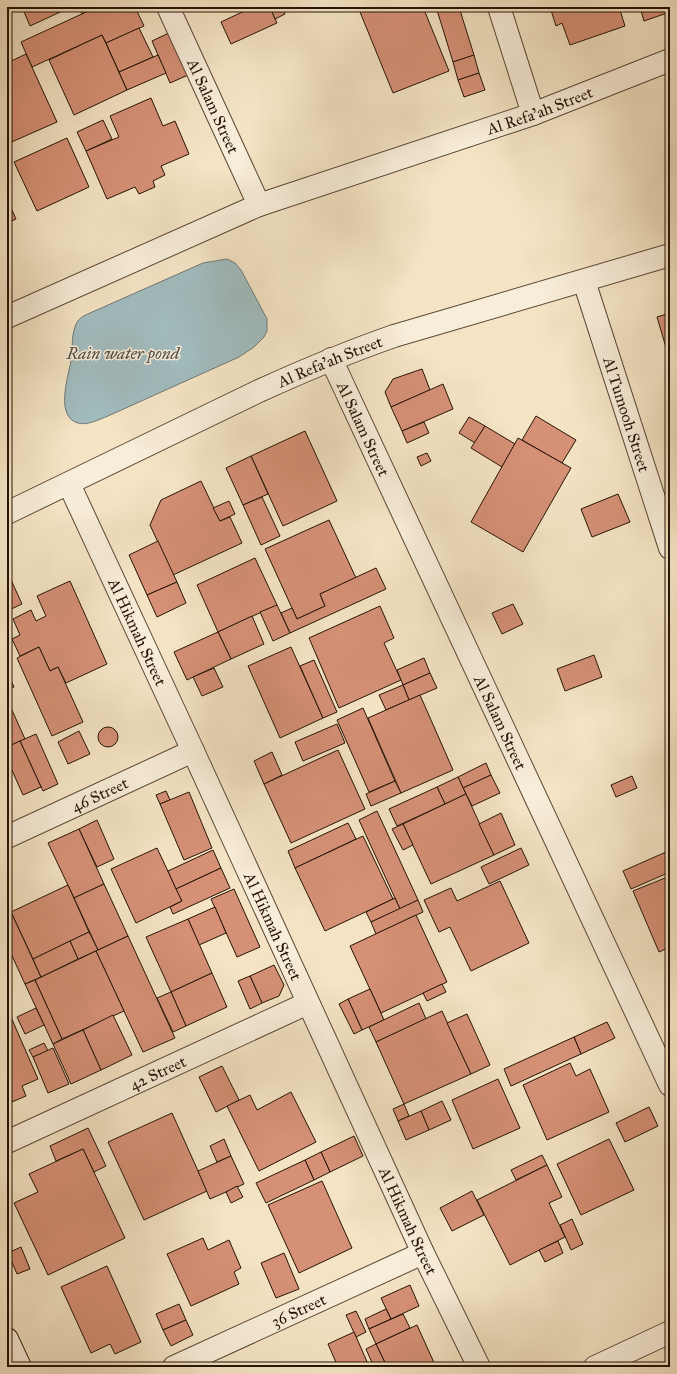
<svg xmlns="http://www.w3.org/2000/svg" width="677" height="1374" font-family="'IM FELL Great Primer',serif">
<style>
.water{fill:#a1bcbf;stroke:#6f7875}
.building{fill:#d59076;stroke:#251306}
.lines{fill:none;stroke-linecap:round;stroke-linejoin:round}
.street-casing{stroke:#594736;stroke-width:24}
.secondary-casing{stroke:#251306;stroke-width:24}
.street{stroke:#f8edd9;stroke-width:22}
.secondary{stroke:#f8edd9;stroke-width:22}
.labels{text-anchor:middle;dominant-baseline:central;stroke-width:3;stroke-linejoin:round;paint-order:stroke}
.street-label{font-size:16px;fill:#251306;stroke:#f8edd9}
.water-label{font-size:17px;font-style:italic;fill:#504e47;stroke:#f8edd9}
</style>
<rect width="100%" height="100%" fill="#f4e4c4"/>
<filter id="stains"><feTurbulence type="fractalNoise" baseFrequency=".005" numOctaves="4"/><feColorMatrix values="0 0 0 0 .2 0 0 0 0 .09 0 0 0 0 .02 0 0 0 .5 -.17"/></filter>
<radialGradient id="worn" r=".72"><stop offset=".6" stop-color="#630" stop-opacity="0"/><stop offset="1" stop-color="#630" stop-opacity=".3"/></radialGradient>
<path class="water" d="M227,259L235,263L241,270L267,319V331L264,337L254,347L239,357L108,416C100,419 87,426 78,423C55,417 68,377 71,361C73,350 71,338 75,327C77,319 83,316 90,313L203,263Z"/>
<g class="building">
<path d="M22,7H71L30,26Z"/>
<path d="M79,7H97L82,14Z"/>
<path d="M97,7H135L144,26L106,43L102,35L32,67L21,42Z"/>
<path d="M253,7H270L277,23L231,44L221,22Z"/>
<path d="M270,7H282L285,14L275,19Z"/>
<path d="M291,7H302L293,11Z"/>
<path d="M358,7H423L449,71L393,93Z"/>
<path d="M446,7H459L474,55L453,62L437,10Z"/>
<path d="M550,7H619L625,26L570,45L562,23L556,26Z"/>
<path d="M640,7H670V12L644,21Z"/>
<path d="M139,28L153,57L119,72L106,43Z"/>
<path d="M169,33L188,75L170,83L152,41Z"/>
<path d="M102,35L127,90L74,115L49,60Z"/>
<path d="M26,54L57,122L7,144V63Z"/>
<path d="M158,55L166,73L127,90L119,72Z"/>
<path d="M474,55L479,73L458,80L453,62Z"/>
<path d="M479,73L485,90L464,97L458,80Z"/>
<path d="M151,98L163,126L175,121L189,154L161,166L165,175L153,181L155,187L139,194L135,187L107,199L86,151L119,137L110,116Z"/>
<path d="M103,120L112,139L86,151L77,132Z"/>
<path d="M67,138L89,187L37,211L14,162Z"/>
<path d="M7,199L16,219L7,223Z"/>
<path d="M670,313V361L657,317Z"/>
<path d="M422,369L430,390L391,407L385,392L393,379Z"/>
<path d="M443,384L453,409L402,431L391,407Z"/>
<path d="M536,416L576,440L562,463L522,440Z"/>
<path d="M469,417L485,426L475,443L459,433Z"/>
<path d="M424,422L429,433L407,443L402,431Z"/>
<path d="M485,426L515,444L502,467L471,448Z"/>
<path d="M305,431L337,501L283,526L251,456Z"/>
<path d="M518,438L571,468L523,552L471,522Z"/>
<path d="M427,453L431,461L421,466L417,457Z"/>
<path d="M251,456L268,494L243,505L226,468Z"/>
<path d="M201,481L220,521L230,517L242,543L173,575L150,525L161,500Z"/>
<path d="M618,494L630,522L592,537L581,509Z"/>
<path d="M262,497L280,536L261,545L243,505Z"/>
<path d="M229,501L235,514L220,521L213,508Z"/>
<path d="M329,520L356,578L320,594L325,606L297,619L265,549Z"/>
<path d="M158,541L177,582L147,595L129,555Z"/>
<path d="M255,558L277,605L218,632L197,585Z"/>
<path d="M376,568L386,589L290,633L281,613L292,608L297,619L325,606L320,594Z"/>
<path d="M7,571L22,604L7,611Z"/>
<path d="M70,581L107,664L66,683L58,667L50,671L39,647L20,656L12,639L20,635L13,619L31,610L36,621L46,616L37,596Z"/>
<path d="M177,582L186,603L157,617L147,595Z"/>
<path d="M513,604L523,624L502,634L492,613Z"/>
<path d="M277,605L290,633L273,641L260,612Z"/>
<path d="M380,606L394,638L384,643L401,680L339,708L309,638Z"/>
<path d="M252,616L264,644L231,659L218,632Z"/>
<path d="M218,632L231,659L187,680L174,652Z"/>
<path d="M39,647L50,671L58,667L83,722L52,736L17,658Z"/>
<path d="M291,647L323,718L280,738L248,666Z"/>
<path d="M594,655L602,677L565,691L557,669Z"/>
<path d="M424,658L430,673L403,685L397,670Z"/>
<path d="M314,660L337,712L323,718L300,666Z"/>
<path d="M214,668L223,687L202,696L193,677Z"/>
<path d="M7,672L14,687L7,690Z"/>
<path d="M430,673L437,688L409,700L403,685Z"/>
<path d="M403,685L409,700L386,710L379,695Z"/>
<path d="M420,695L453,770L401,793L368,718Z"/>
<path d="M7,699L25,739L7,747Z"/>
<path d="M363,708L395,781L369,792L337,720Z"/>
<path d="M337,724L345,743L303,761L295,742Z"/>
<circle cx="108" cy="737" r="10"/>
<path d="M79,731L90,754L68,764L58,742Z"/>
<path d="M36,734L58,784L43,791L20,741Z"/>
<path d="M20,741L41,787L23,795L7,759V747Z"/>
<path d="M338,750L365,809L291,843L264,784Z"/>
<path d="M272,752L282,775L264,784L254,761Z"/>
<path d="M486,763L491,775L463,788L458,777Z"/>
<path d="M491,775L500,793L472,806L463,788Z"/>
<path d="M632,776L637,788L616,797L611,785Z"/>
<path d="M458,777L466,794L445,804L437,787Z"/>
<path d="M395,781L401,793L371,806L366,794Z"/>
<path d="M437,787L445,804L397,826L389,809Z"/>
<path d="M166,791L170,800L160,804L156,795Z"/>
<path d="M189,792L212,848L184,860L160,804Z"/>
<path d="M466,794L494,855L431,884L403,824Z"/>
<path d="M377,811L418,900L400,909L359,820Z"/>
<path d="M501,813L515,845L494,855L479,824Z"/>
<path d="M97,820L114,859L97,867L79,829Z"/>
<path d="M348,823L356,839L295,868L288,851Z"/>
<path d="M403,824L413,845L403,850L392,829Z"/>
<path d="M79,829L104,884L74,898L48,843Z"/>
<path d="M363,836L393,899L325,931L295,868Z"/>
<path d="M157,848L182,901L136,923L111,869Z"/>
<path d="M521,848L529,865L489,884L481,867Z"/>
<path d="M213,850L221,868L176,889L168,871Z"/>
<path d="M666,852L670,860V872L631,889L623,871Z"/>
<path d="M221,868L230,888L173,914L170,907L182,901L176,889Z"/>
<path d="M670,876V947L659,952L633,891Z"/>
<path d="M500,881L529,943L471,971L450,927L439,932L424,900L451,888L457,901Z"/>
<path d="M104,884L128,936L98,950L74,898Z"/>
<path d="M68,885L89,932L33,959L11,912Z"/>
<path d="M234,889L260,947L237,957L211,899Z"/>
<path d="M395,898L400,909L371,922L366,912Z"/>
<path d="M418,900L423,912L376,934L371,922Z"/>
<path d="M215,907L226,933L199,945L188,919Z"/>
<path d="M11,912L41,977L25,984L7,945V914Z"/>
<path d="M416,915L447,982L381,1013L350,946Z"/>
<path d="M188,919L212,973L171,992L146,937Z"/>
<path d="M89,932L98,950L78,959L70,941Z"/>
<path d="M128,936L175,1038L143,1052L96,951Z"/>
<path d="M70,941L78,959L41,977L33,959Z"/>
<path d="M96,951L124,1011L62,1039L35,980Z"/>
<path d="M274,965L284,985L279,996L262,1003L250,976Z"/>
<path d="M212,973L227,1007L186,1026L171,992Z"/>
<path d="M250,976L262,1003L250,1009L238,981Z"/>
<path d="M35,980L62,1039L53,1044L25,984Z"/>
<path d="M442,984L446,992L427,1001L423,993Z"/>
<path d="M370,989L384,1020L362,1030L348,999Z"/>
<path d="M171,992L186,1026L173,1032L157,998Z"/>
<path d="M348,999L362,1030L354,1034L339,1004Z"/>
<path d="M419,1003L426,1019L376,1042L369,1027Z"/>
<path d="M7,1008L38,1079L22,1086L26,1096L7,1104Z"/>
<path d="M36,1008L44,1025L25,1034L17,1017Z"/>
<path d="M442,1011L471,1074L404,1104L376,1042Z"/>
<path d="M467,1014L490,1065L471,1074L447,1023Z"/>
<path d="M113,1015L132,1055L101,1070L83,1030Z"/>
<path d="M607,1022L615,1038L581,1054L574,1037Z"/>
<path d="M83,1030L101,1070L71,1084L53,1044Z"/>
<path d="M574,1037L581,1054L511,1086L504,1069Z"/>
<path d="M44,1043L48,1051L33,1057L29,1050Z"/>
<path d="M53,1048L69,1084L48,1093L33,1057Z"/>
<path d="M570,1063L576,1076L590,1069L609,1112L547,1140L523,1085Z"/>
<path d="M222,1066L239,1100L216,1112L199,1077Z"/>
<path d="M498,1079L520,1128L473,1149L452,1100Z"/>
<path d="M291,1092L316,1142L259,1171L227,1106L250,1095L257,1110Z"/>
<path d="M442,1101L451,1120L429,1130L421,1111Z"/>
<path d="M404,1104L409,1116L398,1121L393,1109Z"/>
<path d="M649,1107L658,1126L625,1142L616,1123Z"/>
<path d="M421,1111L429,1130L406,1140L398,1121Z"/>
<path d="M172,1113L207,1191L144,1220L108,1142Z"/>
<path d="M88,1128L106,1166L94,1172L83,1149L56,1161L50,1146Z"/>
<path d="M354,1136L363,1156L330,1172L321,1152Z"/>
<path d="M224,1139L231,1156L217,1162L210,1146Z"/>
<path d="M609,1139L634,1190L581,1215L557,1164Z"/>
<path d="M83,1149L125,1238L48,1275L14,1203L38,1192L29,1174Z"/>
<path d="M321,1152L330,1172L314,1180L305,1160Z"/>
<path d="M542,1155L547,1165L516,1180L511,1170Z"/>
<path d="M231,1156L244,1184L210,1199L198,1171Z"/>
<path d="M305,1160L314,1180L266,1203L256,1183Z"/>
<path d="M547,1165L562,1197L549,1203L565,1237L510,1265L477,1200Z"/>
<path d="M322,1181L352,1248L299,1273L268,1205Z"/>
<path d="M237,1186L243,1197L231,1203L226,1192Z"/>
<path d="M472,1191L484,1215L452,1231L440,1208Z"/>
<path d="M572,1219L583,1244L571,1250L560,1225Z"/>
<path d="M203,1238L208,1250L229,1240L241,1268L234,1272L239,1284L191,1306L167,1254Z"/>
<path d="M558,1241L563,1253L545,1262L539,1250Z"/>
<path d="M21,1247L30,1269L17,1274L8,1253Z"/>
<path d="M284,1253L299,1289L276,1298L261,1263Z"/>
<path d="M107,1266L141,1342L115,1354L110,1344L91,1353L61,1287Z"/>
<path d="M410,1285L419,1306L391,1319L381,1298Z"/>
<path d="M179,1304L186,1320L163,1330L156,1314Z"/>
<path d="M386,1309L391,1319L369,1329L365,1319Z"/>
<path d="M356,1311L366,1332L356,1337L346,1315Z"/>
<path d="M403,1314L410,1328L376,1344L369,1329Z"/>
<path d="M186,1320L193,1335L171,1346L163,1330Z"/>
<path d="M417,1325L436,1367H387L376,1344Z"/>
<path d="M354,1332L368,1364L362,1367H338L328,1344Z"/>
<path d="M376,1344L387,1367H374L366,1349Z"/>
</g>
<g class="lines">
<g class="street-casing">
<g id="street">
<path id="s1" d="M168,7L259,205"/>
<path d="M499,7L533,114"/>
<path id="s2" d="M584,281L670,548"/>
<path id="s3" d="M7,317L259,205L533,114L670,60"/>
<path id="s4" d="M331,359L670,1085"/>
<path id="s5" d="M69,484L193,751L423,1253L479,1367"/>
<path id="s6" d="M7,513L259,391C303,371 348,352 394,336L670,255"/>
<path id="s7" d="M7,837L193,751"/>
<path id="s8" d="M7,1142L308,1003"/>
<path id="s9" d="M174,1367L423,1253"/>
<path d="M595,1367L670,1332"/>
</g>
</g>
<g class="secondary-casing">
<path id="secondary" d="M7,1339L20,1367"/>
</g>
<use href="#street" class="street"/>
<use href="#secondary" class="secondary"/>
</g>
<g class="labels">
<g class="street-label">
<text stroke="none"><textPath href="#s1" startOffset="109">Al Salam Street</textPath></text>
<text stroke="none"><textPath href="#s3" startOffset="572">Al Refa'ah Street</textPath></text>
<text stroke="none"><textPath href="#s6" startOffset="357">Al Refa'ah Street</textPath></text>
<text stroke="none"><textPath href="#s2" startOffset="140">Al Tumooh Street</textPath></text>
<text stroke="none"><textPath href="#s4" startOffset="77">Al Salam Street</textPath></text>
<text stroke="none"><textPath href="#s5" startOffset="163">Al Hikmah Street</textPath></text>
<text stroke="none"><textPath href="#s4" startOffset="401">Al Salam Street</textPath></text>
<text stroke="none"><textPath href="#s7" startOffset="102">46 Street</textPath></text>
<text stroke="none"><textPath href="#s5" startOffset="487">Al Hikmah Street</textPath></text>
<text stroke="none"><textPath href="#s8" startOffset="166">42 Street</textPath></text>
<text stroke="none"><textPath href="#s5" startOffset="811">Al Hikmah Street</textPath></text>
<text stroke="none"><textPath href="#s9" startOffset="137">36 Street</textPath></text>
</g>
<g class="water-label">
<text x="123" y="353">Rain water pond</text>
</g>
</g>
<rect width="677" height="1374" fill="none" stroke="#f4e4c4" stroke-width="24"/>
<rect x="8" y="8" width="661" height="1358" fill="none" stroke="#251306" stroke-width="2"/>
<rect x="12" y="12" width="653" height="1350" fill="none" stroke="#251306"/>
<rect width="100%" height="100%" filter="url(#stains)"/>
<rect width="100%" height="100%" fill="url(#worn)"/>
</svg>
